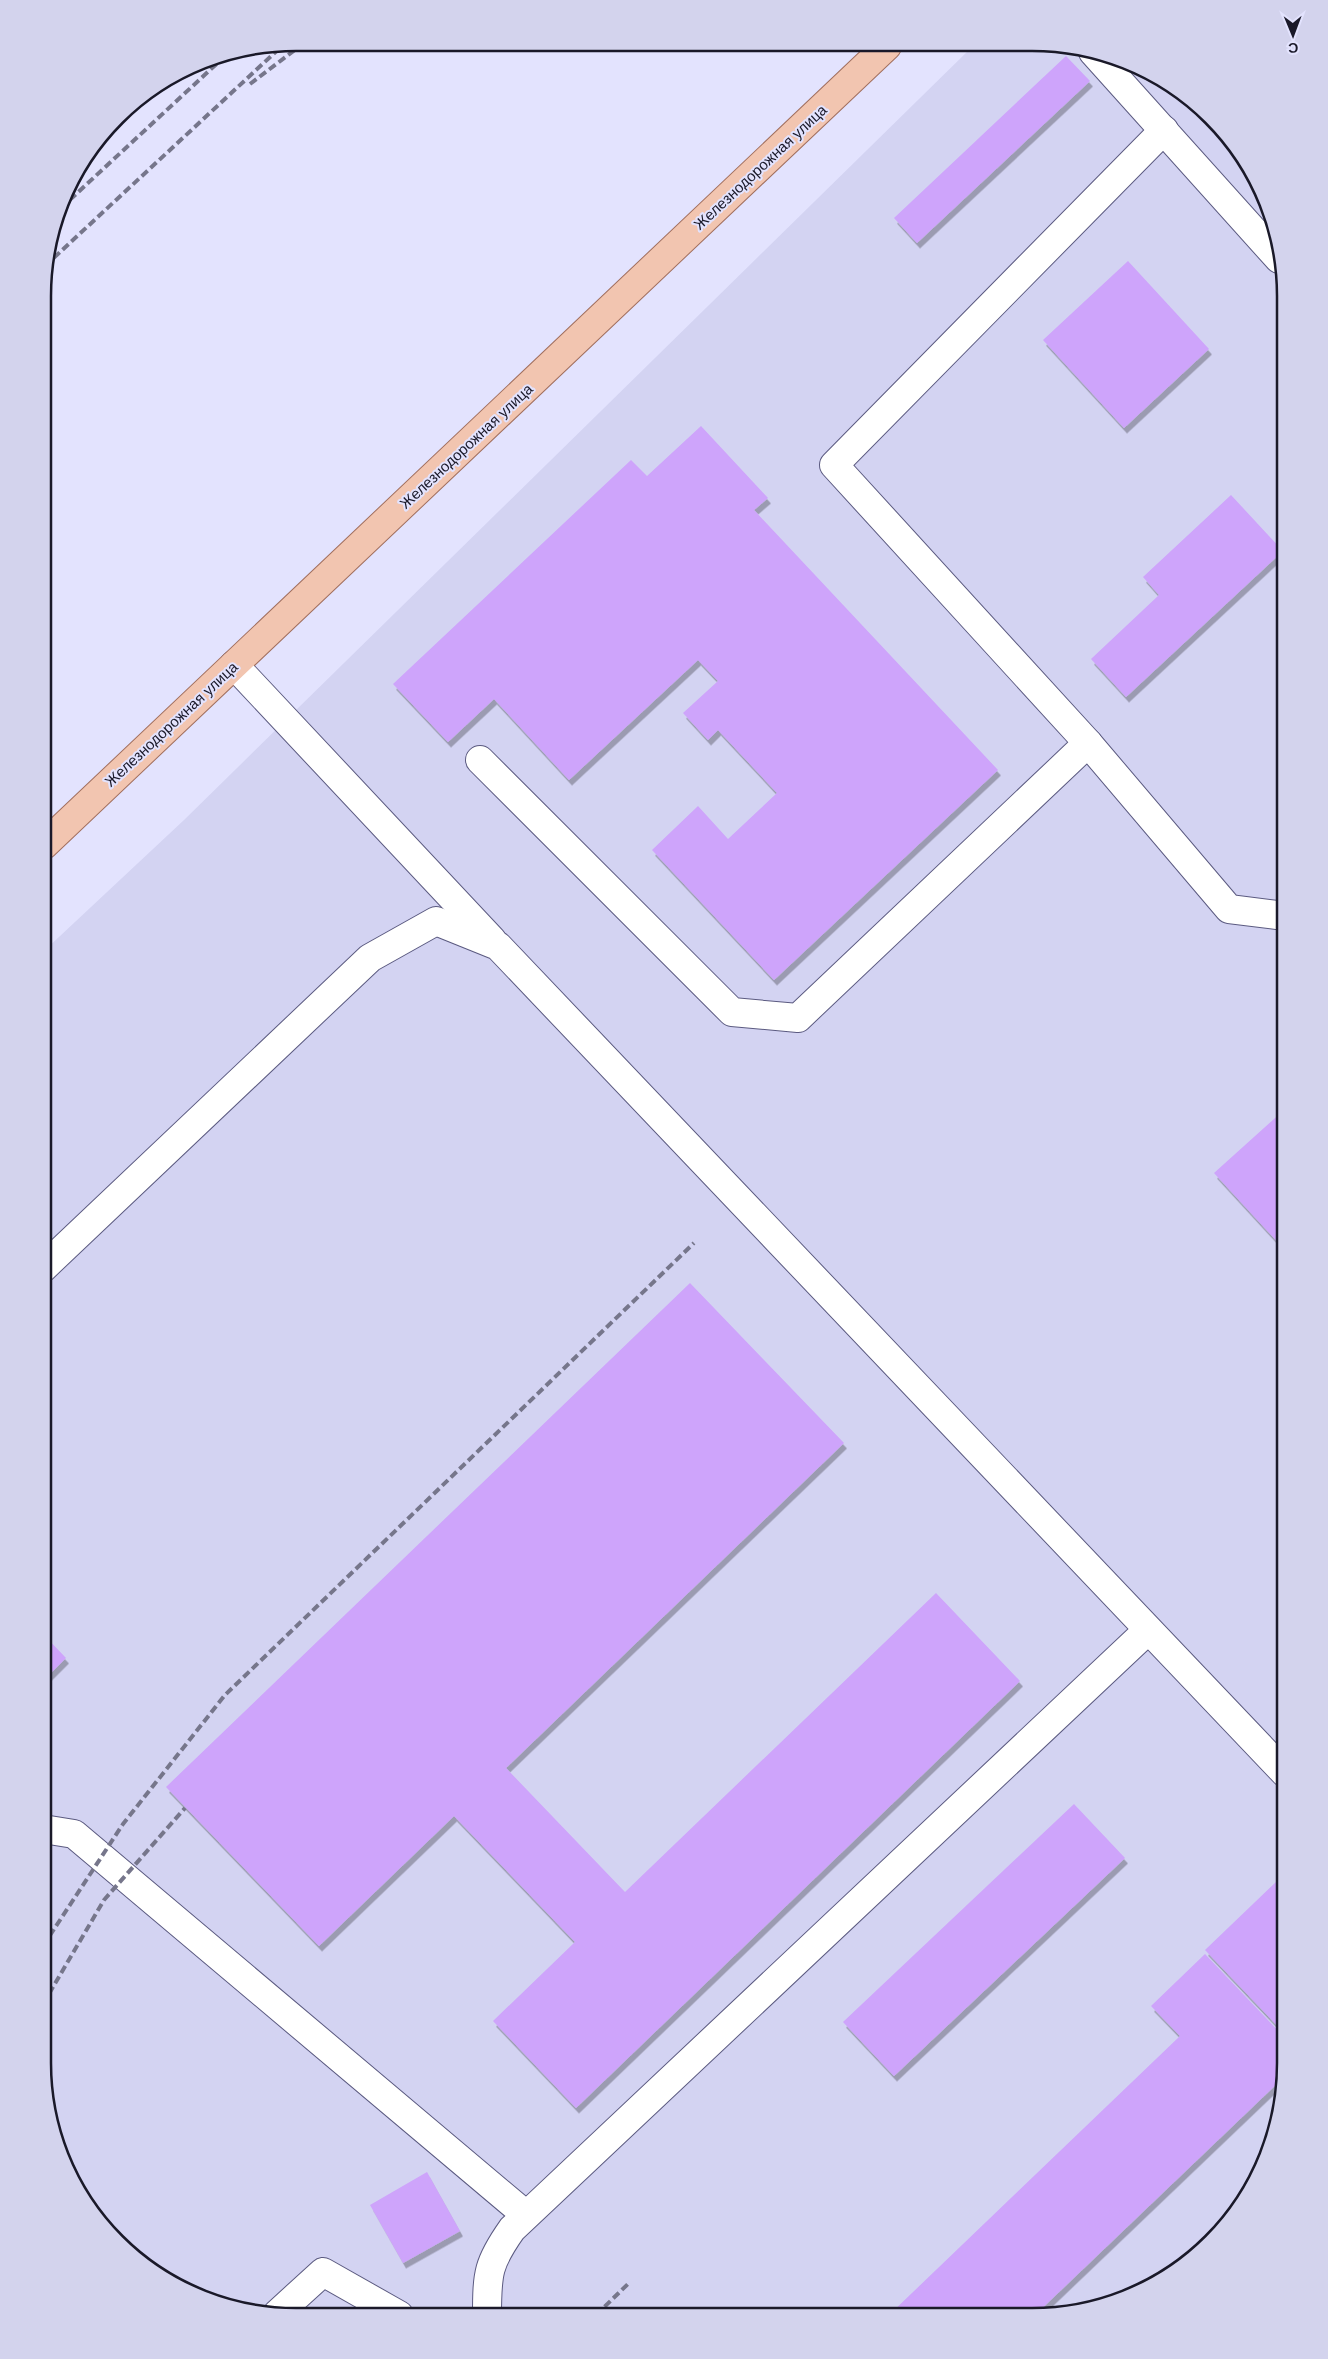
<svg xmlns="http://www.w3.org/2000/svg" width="1328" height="2359" font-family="Helvetica,sans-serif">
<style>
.built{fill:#d3d3f2}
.building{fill:#cea4fb;filter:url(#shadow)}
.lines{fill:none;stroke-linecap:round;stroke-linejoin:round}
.minor-casing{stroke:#5b5a80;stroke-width:30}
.major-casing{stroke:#a16f5e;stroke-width:30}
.minor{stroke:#fff;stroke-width:28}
.major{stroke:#f2c5b0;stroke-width:28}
.rail{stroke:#76768b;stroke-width:4;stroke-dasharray:8 4;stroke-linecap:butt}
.labels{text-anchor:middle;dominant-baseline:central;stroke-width:4;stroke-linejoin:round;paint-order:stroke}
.street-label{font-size:15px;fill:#1a1929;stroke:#e3e3fe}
.rim{fill:none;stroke:#1a1929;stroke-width:2.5}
</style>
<defs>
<filter id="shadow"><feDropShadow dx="3" dy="5.5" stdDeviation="0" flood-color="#0004"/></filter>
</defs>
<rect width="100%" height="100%" fill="#e3e3fe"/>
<path class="built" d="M972,47H1081L1144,69L1199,105L1243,155L1272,214L1285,296V2080L1266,2160L1233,2217L1173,2274L1114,2303L1032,2316L263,2314L184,2290L129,2254L85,2204L56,2145L43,2063L44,951L184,820Z"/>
<g class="building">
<path d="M1066,56L1090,81L917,243L894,218Z"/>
<path d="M1128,261L1209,349L1124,428L1043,340Z"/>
<path d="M701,426L768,498L754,510L998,770L774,980L652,850L698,806L728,839L777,793L718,730L708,740L683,713L718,681L698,660L569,780L494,699L448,742L393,684L631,460L647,476Z"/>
<path d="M1231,495L1283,551L1126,697L1091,659L1159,595L1143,577Z"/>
<path d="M1285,1109V1250L1214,1173Z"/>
<path d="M690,1283L844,1443L506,1768L625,1892L936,1593L1020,1681L576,2108L493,2021L575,1942L454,1816L319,1946L166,1787Z"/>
<path d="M43,1634L66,1658L43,1681Z"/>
<path d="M1074,1804L1125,1858L894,2076L843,2022Z"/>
<path d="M1276,1882L1285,1891V2034L1205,1950Z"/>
<path d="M1205,1954L1285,2038V2076L1034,2316H888L1180,2036L1151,2006Z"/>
<path d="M427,2172L460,2231L403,2263L370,2205Z"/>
</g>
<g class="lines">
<g class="minor-casing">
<g id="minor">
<path d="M1093,52L1279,259"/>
<path d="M1164,130L834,465L1088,743L1229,909L1285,916"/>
<path d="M234,665L492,940"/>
<path d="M480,760L732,1012L798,1018L1088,743"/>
<path d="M43,1268L370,958L436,921L498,946L1285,1773"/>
<path d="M43,1829L74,1834L526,2215"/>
<path d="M277,2314L323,2272L399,2315"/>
<path d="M487,2315C487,2273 488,2263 512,2229L1148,1630"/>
</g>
</g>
<g class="major-casing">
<path id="major" d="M44,845L887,46"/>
</g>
<use href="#minor" class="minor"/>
<use href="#major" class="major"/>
<g class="rail">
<path d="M250,84L304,43"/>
<path d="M116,123L143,97"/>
<path d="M61,208L224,57"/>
<path d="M45,266L283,45"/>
<path d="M43,1946L123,1824L225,1695L694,1243"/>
<path d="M43,2004L104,1900L185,1808"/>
<path d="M596,2315L630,2282"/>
</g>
</g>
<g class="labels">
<g class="street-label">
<text transform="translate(760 167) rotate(-43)">Железнодорожная улица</text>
<text transform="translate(466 446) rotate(-43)">Железнодорожная улица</text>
<text transform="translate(171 724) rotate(-43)">Железнодорожная улица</text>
</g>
</g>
<path d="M0 0H1328V2359H0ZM296 51H1032A245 245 0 0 1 1277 296V2063A245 245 0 0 1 1032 2308H296A245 245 0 0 1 51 2063V296A245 245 0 0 1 296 51Z" fill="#d3d3ed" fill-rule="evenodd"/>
<path class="rim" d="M296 51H1032A245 245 0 0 1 1277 296V2063A245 245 0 0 1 1032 2308H296A245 245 0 0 1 51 2063V296A245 245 0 0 1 296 51Z"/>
<g transform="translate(1293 35) rotate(179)" stroke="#e3e3fe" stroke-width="4" paint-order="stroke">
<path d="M0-4L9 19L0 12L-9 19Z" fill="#1a1929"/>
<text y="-8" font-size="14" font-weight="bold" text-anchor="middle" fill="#1a1929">С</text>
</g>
</svg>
